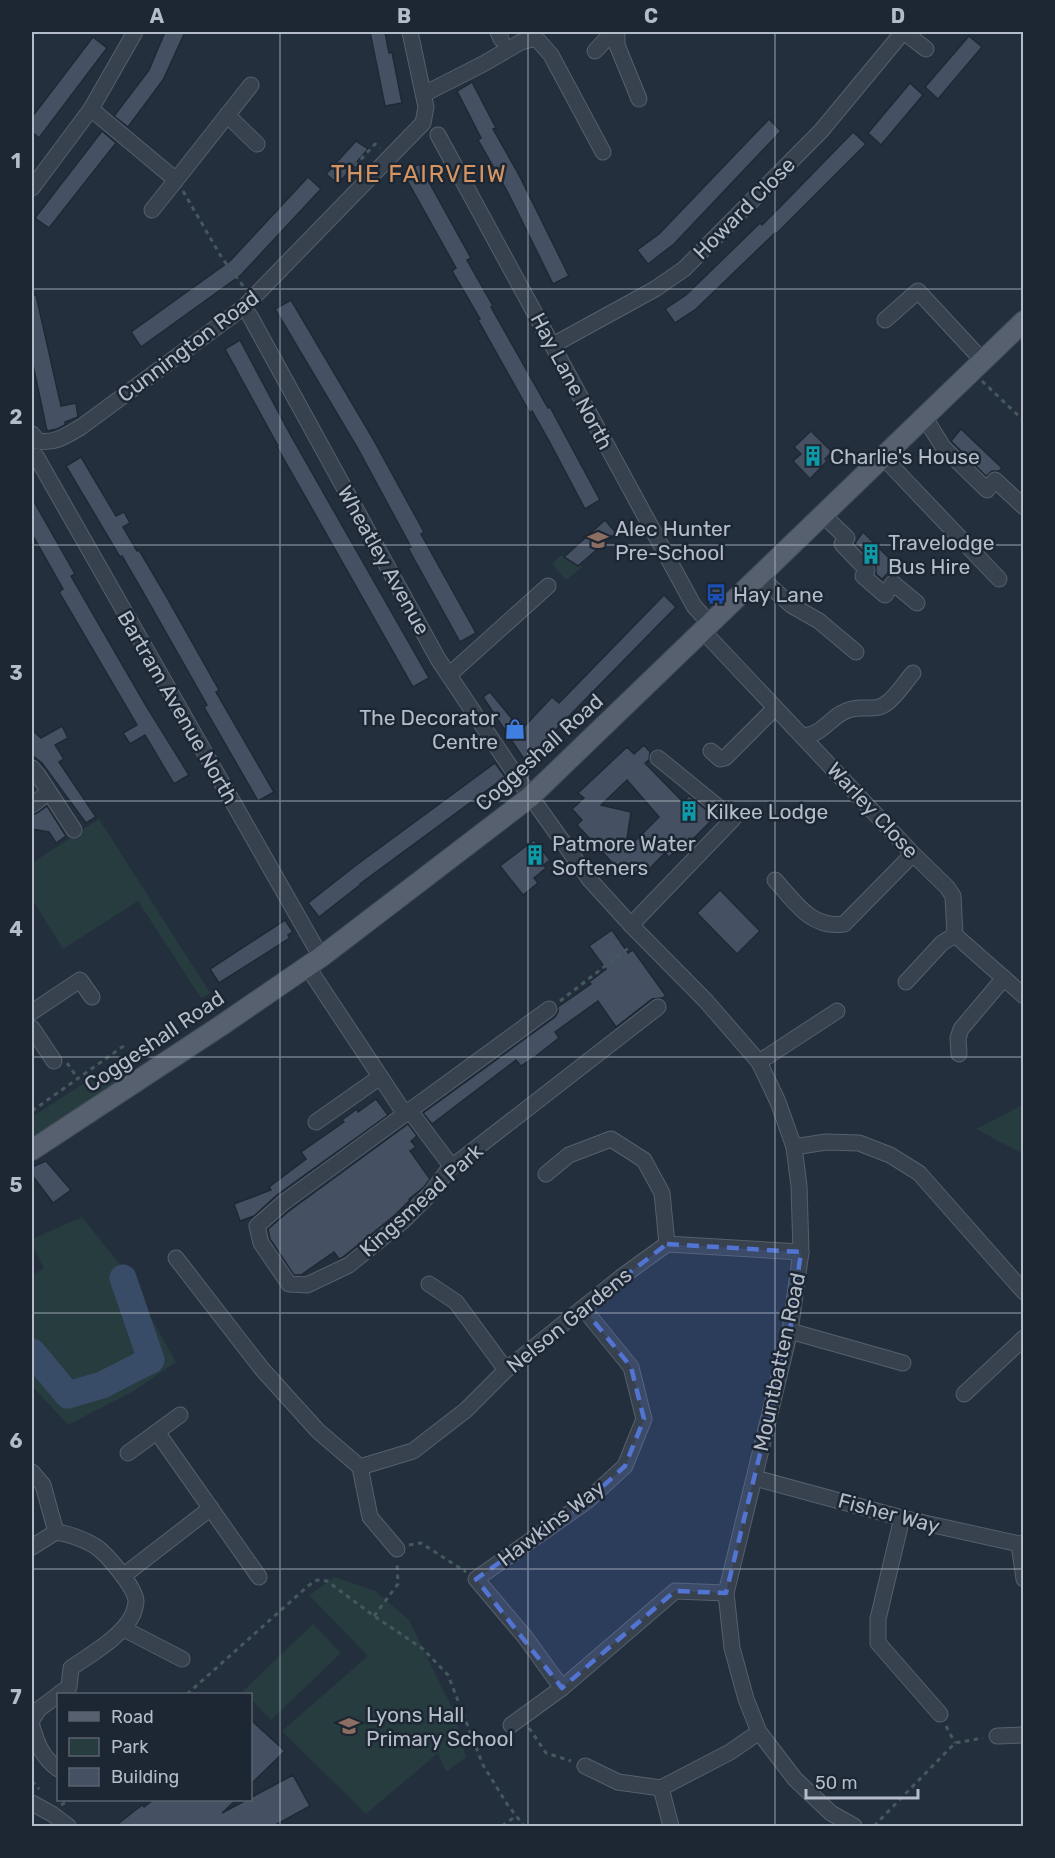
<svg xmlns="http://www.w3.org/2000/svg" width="1055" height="1858" font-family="Rubik,sans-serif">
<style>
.green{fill:#263c3f}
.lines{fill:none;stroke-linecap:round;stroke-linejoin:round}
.river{stroke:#394c67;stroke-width:27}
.building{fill:#455162;stroke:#1f2835;stroke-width:1.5;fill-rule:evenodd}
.minor-casing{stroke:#565f6c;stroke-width:17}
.major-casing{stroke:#414a57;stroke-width:22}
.path{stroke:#44595c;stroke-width:3;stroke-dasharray:4.5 4.5;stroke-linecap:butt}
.minor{stroke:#38414e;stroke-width:15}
.major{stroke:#56606e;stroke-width:20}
.marked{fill:#5274d3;fill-opacity:0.2;stroke:#5274d3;stroke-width:4.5;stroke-dasharray:12 8;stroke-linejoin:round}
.grid{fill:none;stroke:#b4bcc9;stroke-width:1.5;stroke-opacity:0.55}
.labels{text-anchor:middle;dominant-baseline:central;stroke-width:5;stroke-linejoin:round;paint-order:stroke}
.street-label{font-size:21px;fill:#b4bcc9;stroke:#1d2633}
.poi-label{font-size:21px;fill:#b4bcc9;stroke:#1d2633;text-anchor:start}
.quarter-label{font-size:24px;letter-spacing:1.5px;fill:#d59563;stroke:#1d2633}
.neatline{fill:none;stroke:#b4bcc9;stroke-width:2}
.grid-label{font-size:20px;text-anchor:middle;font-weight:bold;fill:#b4bcc9}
</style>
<rect width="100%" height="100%" fill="#242f3e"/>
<g class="green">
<path d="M561,555L578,566L580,564L582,567L566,580L552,564Z"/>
<path d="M99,819L210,993L201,998L138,901L63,949L32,899V863Z"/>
<path d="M109,1067L122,1082L32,1143V1117Z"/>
<path d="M1023,1105V1154L976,1129Z"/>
<path d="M82,1217L122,1267L176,1362L132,1392L68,1425L32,1386V1275L44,1268L32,1246V1239Z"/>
<path d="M335,1577L375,1591L409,1620L454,1712L466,1757L446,1772L438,1753L366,1814L282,1731L368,1656L309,1595Z"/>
<path d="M313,1624L341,1653L271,1720L251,1699L250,1694H246L243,1691Z"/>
</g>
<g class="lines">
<path class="river" d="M32,1352L68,1395L102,1385L151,1360L123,1278"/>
</g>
<g class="building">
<path d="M165,32H185L163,80L128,127L114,116L149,70Z"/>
<path d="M370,32H385L389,53L392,52L402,103L385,106Z"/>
<path d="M969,36L982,47L938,99L925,87Z"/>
<path d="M93,37L107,48L39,138L32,132V117Z"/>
<path d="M472,82L496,128L493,129L519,175L569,276L553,284L506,189L478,140L481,138L457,91Z"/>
<path d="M910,83L923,95L881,145L868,133Z"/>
<path d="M769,119L781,131L674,244L648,264L637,250L659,234Z"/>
<path d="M102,131L116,143L49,228L35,218Z"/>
<path d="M853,132L866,144L776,234L775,233L695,310L675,323L665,309L686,295L760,223L762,225L781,206Z"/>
<path d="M356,141L368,149L338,184L326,174Z"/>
<path d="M419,164L471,258L467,260L493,306L491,307L548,408L550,407L600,500L585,509L548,439L532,411L530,413L478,320L480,319L452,271L456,268L403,173Z"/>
<path d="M308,177L321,189L241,275L141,347L131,332L230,261Z"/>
<path d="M32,295H36L61,406L76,403L78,417L65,422V425L57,429L47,431L32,360Z"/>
<path d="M291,300L372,437L424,532L421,534L476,633L460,642L408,548L411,547L357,447L275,309Z"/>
<path d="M240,340L290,434L429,678L413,687L277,447L278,446L225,349Z"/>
<path d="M961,429L1002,468L999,471H992L986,476L951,441Z"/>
<path d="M811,431L832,452L825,459L827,461L810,479L793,461L801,454L794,447Z"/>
<path d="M81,457L116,516L124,512L130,523L123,527L137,551L139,550L165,594L219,690L216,692L274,792L258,801L204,707L207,705L143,592L122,556L120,557L66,466Z"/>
<path d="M32,498L75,574L71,576L145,704L189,775L174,784L145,735L130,744L123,733L137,725L59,592L63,589L32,534Z"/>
<path d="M605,520L616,533L578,566L564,557Z"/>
<path d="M863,532L896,565L882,579L876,574V567L874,563L855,543Z"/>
<path d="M718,582L726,591L713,604L704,595Z"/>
<path d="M664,595L676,607L574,711L548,738L550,740L543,747L526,762L483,697L490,692L518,726L520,725L523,728L552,697L559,703Z"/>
<path d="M62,726L68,738L55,745L64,759L59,762L96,817L86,823L42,763L32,755V730L41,738Z"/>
<path d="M644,745L650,752L649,760L645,763L683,802L689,796L715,817L688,844L686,841L669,857L665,853L644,874L622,873L577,825L582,820L572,809L584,798L578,793L627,747L634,754ZM627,780L659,817L625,851L631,812L601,805Z"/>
<path d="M495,763L505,777L360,884V885L319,917L308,903L355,866Z"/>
<path d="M47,806L66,836L56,843L49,832L32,829V815L37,813Z"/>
<path d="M534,840L550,860L544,865L546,868L534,878L538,883L523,895L500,866Z"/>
<path d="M720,890L760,931L737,954L697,913Z"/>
<path d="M285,920L293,932L288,935L290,938L219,983L210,969Z"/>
<path d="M612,930L628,953L633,950L666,996L662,998L652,999L616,1027L598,1001L555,1032L559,1038L536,1056L521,1066L516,1060L432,1124L423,1113L555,1017L558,1012V1007L591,984L589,982L606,969L589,946Z"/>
<path d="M376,1099L388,1115L277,1195L254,1216L240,1221L234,1204L271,1190L269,1187L306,1159L301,1152L344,1122L342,1120L357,1109L358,1112Z"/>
<path d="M408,1124L417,1136L411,1141L416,1147L410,1151L430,1179L424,1187L409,1199L410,1200L395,1215L343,1257L339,1259L334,1252L301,1275H294L270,1239L268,1229L289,1211Z"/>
<path d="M46,1161L71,1190L53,1203L32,1175V1167Z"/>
<path d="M250,1719L285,1751L250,1785Z"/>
<path d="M293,1775L310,1806L272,1827H114L142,1805L144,1807L153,1800H236L222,1813Z"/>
</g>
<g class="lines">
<g class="minor-casing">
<g id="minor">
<path d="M498,32L501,39"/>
<path d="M617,32V45L639,99"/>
<path d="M904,32L926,49"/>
<path d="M595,51L613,32"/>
<path d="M424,94L483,64L521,42L536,38L551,55L603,152"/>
<path d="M91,109L176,180L251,85"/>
<path d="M227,115L257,144"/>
<path d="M438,135L694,606L710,624"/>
<path d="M32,188L91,109L135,32"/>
<path d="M152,210L176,180"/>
<path d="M250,316L438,659L521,783L590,880L631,925L706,1001L759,1062L778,1102L794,1147L799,1186L801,1252L790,1331L726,1593L732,1648L746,1699L759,1732L795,1779L831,1813L854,1826"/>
<path d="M885,320L918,291L983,361"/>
<path d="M553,345L655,289L684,269L821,131L903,32"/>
<path d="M925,418L943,447L987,490L995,480L1024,507"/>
<path d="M32,434L38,441C55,444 67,435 81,427L244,307L423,123L426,107L410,32"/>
<path d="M32,458L36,456L321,957"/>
<path d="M884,458L999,579"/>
<path d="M824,516L847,538L842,544L867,570L863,576L885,595L893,583L917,603"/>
<path d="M760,577L791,605L819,621L856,652"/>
<path d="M703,631L913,854L947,887L953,896L955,935L1024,996"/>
<path d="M449,675L548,586"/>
<path d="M804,736C825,734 832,713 852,709C865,706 877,712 888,702C898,694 905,682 913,673"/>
<path d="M711,751L720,759L725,758L775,708"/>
<path d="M32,768L38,775L74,830"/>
<path d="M32,805L49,792"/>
<path d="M775,880C795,902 811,929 844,924L913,854"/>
<path d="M631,925L733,819L658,758"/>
<path d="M307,966L405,1114L283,1203L257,1226L261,1243L289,1284L307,1285L349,1265L402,1222L431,1193L448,1170L658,1007"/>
<path d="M906,982L942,943L955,935"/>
<path d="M32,1012L80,980L92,997"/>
<path d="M32,1028L54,1061"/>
<path d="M959,1054L958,1038L961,1029L1004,978"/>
<path d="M759,1062L837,1011"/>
<path d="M410,1111L452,1167"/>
<path d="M405,1114L549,1009"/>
<path d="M316,1122L380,1077"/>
<path d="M794,1147L826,1142L859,1143L890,1155L919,1173L1024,1292"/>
<path d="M546,1174L569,1155L611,1139L644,1160L662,1193L667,1244"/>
<path d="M176,1258L262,1369L318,1431L360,1467L413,1451L466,1410L506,1370L620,1278L667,1244L801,1252"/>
<path d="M429,1284L456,1302L506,1370"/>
<path d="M790,1331L903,1363"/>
<path d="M964,1394L1024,1338"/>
<path d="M157,1432L259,1577"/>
<path d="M128,1453L180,1415"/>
<path d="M360,1467L370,1517L397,1549"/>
<path d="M32,1472L43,1485L56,1532"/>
<path d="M755,1478L902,1518L1019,1544L1024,1543"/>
<path d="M902,1518L878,1619V1643L940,1714"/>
<path d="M1019,1544L1024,1579"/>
<path d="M32,1547L56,1532C70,1534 83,1539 95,1546C106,1553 135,1587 136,1601C136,1604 134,1611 133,1614C123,1636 91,1654 71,1668L69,1687L59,1694"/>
<path d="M123,1576L211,1508"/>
<path d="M124,1629L182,1659"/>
<path d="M562,1688L525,1637L476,1579L587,1501L625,1466L644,1419L631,1367L583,1308"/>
<path d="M32,1720L39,1709L58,1695"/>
<path d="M511,1725L562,1688L675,1591L726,1593"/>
<path d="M32,1726C37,1744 43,1758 58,1769"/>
<path d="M997,1736L1024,1735"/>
<path d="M585,1766L618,1782L661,1788"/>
<path d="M32,1803L52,1814L68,1826"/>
<path d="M671,1826L661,1788L730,1752L759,1732"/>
</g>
</g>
<g class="major-casing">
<path id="major" d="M32,1150L222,1025L321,957L530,797L1024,321"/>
</g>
<g class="path">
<path d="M357,173L353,168L375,144L380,148"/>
<path d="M183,191L222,258L244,287"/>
<path d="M982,381L1024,421"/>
<path d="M560,1001L631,946"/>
<path d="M67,1063L78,1079"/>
<path d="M32,1111L125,1045"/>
<path d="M409,1545L421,1543L466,1572"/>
<path d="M374,1616L398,1584L397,1563"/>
<path d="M187,1694L308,1586L317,1580L327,1581L374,1616L423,1649L448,1675L483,1765L507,1804L524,1826"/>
<path d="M946,1726L955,1743"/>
<path d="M529,1728L546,1753L571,1761"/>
<path d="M32,1781L39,1789"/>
<path d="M61,1805L70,1800"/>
<path d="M502,1826L516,1816"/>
<path d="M874,1826L955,1743L983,1738"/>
</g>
<use href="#minor" class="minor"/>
<use href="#major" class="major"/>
</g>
<path class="marked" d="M667,1244L801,1252L790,1331L726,1593L675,1591L562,1688L476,1579L587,1501L625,1466L644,1419L631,1367L583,1308Z"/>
<path class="grid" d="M280,32V1826M528,32V1826M775,32V1826M32,289H1024M32,545H1024M32,801H1024M32,1057H1024M32,1313H1024M32,1569H1024"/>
<defs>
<g id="building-bare" transform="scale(1.62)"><path d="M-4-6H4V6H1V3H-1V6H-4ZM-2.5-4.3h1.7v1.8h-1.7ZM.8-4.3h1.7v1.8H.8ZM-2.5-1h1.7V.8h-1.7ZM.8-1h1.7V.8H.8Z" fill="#0f9aa8" stroke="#1d2633" stroke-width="2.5" paint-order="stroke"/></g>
<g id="school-bare" transform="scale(1.62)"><path d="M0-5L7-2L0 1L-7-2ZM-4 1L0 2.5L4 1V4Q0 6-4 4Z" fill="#8d6e63" stroke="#1d2633" stroke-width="2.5" paint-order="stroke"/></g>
<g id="bus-bare" transform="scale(1.62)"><path d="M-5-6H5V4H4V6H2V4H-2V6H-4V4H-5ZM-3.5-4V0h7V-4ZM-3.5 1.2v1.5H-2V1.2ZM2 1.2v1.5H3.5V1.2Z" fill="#1a4fb4" stroke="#1d2633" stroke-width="2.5" paint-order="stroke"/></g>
<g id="shop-bare" transform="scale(1.62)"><path d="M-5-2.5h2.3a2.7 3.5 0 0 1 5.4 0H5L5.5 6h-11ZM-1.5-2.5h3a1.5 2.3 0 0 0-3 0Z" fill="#3f7fe0" stroke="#1d2633" stroke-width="2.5" paint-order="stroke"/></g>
</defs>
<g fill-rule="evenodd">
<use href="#building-bare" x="813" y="456"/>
<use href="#school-bare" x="598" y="540"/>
<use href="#building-bare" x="871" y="554"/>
<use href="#bus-bare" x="716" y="594"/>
<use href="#shop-bare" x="515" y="729"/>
<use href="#building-bare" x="689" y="811"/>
<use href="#building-bare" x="535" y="855"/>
<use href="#school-bare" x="349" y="1726"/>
</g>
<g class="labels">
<g class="street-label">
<text transform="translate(744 208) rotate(-45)">Howard Close</text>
<text transform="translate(188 346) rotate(-37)">Cunnington Road</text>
<text transform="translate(572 381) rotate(62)">Hay Lane North</text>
<text transform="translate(384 560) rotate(61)">Wheatley Avenue</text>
<text transform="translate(178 707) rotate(60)">Bartram Avenue North</text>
<text transform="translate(539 752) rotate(-42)">Coggeshall Road</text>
<text transform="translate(873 810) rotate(47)">Warley Close</text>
<text transform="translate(154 1041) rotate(-34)">Coggeshall Road</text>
<text transform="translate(421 1200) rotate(-42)">Kingsmead Park</text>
<text transform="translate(569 1320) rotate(-39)">Nelson Gardens</text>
<text transform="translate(779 1362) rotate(-78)">Mountbatten Road</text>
<text transform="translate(889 1513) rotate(15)">Fisher Way</text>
<text transform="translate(551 1523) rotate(-37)">Hawkins Way</text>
</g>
<g class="poi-label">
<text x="830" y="456">Charlie's House</text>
<text x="615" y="528">Alec Hunter<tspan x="615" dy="24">Pre-School</tspan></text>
<text x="888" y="542">Travelodge<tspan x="888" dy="24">Bus Hire</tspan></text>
<text x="733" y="594">Hay Lane</text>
<text x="498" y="717" text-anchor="end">The Decorator<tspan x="498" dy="24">Centre</tspan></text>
<text x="706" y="811">Kilkee Lodge</text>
<text x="552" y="843">Patmore Water<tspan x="552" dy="24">Softeners</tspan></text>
<text x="366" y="1714">Lyons Hall<tspan x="366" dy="24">Primary School</tspan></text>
</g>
<g class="quarter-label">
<text x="419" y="174">THE FAIRVEIW</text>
</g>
</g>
<rect width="1055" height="1858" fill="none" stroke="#1d2633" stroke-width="66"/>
<rect x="57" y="1693" width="195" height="108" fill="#1d2633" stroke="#59626f" stroke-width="1.5"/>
<rect x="69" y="1712" width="30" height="9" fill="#56606e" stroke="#59626f" stroke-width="1.5"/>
<text x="111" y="1723" font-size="18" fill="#b4bcc9">Road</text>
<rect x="69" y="1738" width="30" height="18" fill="#263c3f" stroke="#59626f" stroke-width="1.5"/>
<text x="111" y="1753" font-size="18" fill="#b4bcc9">Park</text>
<rect x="69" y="1768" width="30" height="18" fill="#455162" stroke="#59626f" stroke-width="1.5"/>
<text x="111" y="1783" font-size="18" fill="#b4bcc9">Building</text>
<path d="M806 1789v9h112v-9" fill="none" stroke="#b4bcc9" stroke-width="3"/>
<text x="815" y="1789" font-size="18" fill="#b4bcc9" stroke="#1d2633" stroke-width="4.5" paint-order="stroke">50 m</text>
<rect x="33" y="33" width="989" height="1792" class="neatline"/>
<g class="grid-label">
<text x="157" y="23">A</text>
<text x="404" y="23">B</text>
<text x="651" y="23">C</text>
<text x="898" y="23">D</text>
<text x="16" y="168">1</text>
<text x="16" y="424">2</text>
<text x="16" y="680">3</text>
<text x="16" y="936">4</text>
<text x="16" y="1192">5</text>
<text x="16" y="1448">6</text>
<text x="16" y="1704">7</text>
</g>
</svg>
